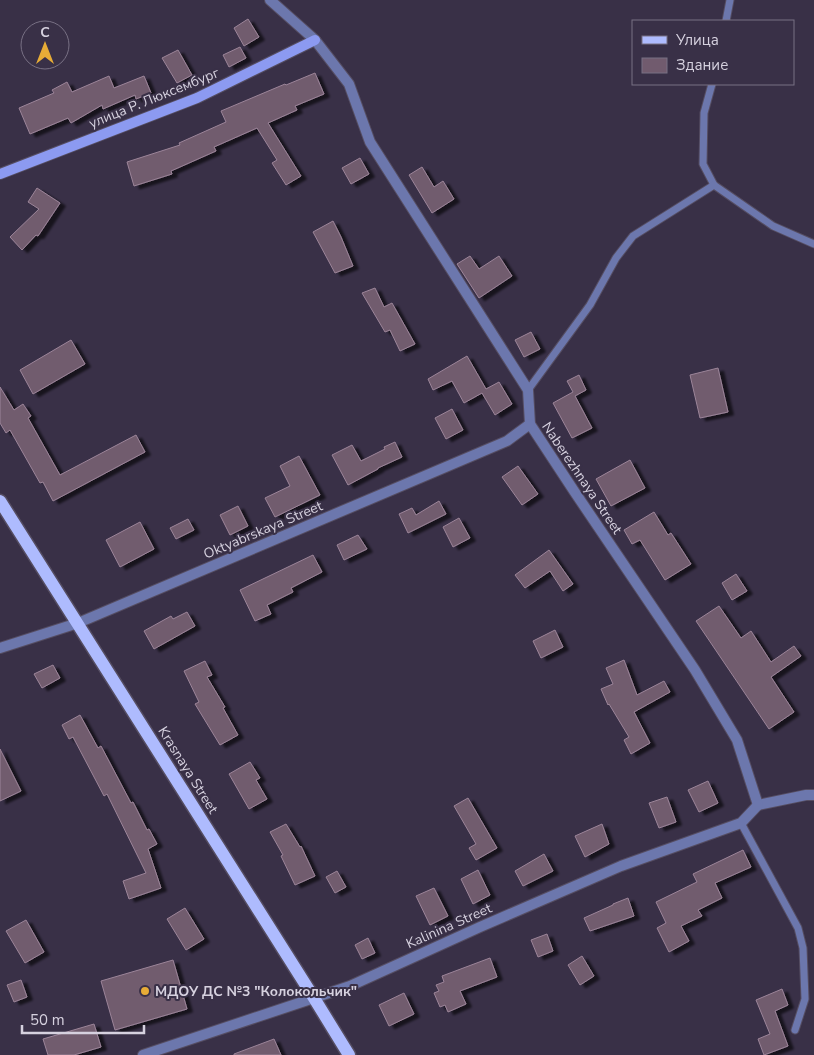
<svg xmlns="http://www.w3.org/2000/svg" width="814" height="1055" font-family="'Nunito Sans',sans-serif">
<style>
.building{fill:#715b6e;stroke:#9c8599;filter:url(#shadow)}
.lines{fill:none;stroke-linecap:round;stroke-linejoin:round}
.lane-casing{stroke:#554d62;stroke-width:9}
.street-casing{stroke:#554d62;stroke-width:12}
.secondary-casing{stroke:#554d62;stroke-width:12}
.primary-casing{stroke:#554d62;stroke-width:15}
.lane{stroke:#6c77ad;stroke-width:7}
.street{stroke:#6c77ad;stroke-width:10}
.secondary{stroke:#8c9af1;stroke-width:10}
.primary{stroke:#aebbfe;stroke-width:12}
.poi-dot{fill:#e7ac37;stroke:#393047;stroke-width:2}
.labels{text-anchor:middle;dominant-baseline:central;stroke-width:4;stroke-linejoin:round;paint-order:stroke}
.street-label{font-size:14px;fill:#d6d1df;stroke:#393047}
.poi-label{font-size:14px;font-weight:bold;fill:#d6d1df;stroke:#393047;text-anchor:start}
</style>
<defs>
<filter id="shadow"><feDropShadow dx="5.5" dy="3" stdDeviation="1" flood-color="#0009"/></filter>
</defs>
<rect width="100%" height="100%" fill="#393047"/>
<g class="building">
<path d="M248,19L259,37L244,46L234,28Z"/>
<path d="M240,47L246,58L229,67L223,55Z"/>
<path d="M178,50L192,75L177,83L162,58Z"/>
<path d="M315,73L324,94L295,106L297,110L268,123L301,176L286,185L272,163L277,160L257,128L214,147L216,151L171,171L172,174L134,186L127,162L180,145L179,143L226,122L221,111L285,84L286,85Z"/>
<path d="M109,76L114,88L144,76L151,93L136,99L135,95L103,109L102,105L71,123L68,118L30,134L19,108L54,93L52,90L67,82L72,92Z"/>
<path d="M360,158L369,174L351,184L342,168Z"/>
<path d="M422,167L434,187L443,181L454,199L432,213L409,175Z"/>
<path d="M37,188L60,203L38,236L36,235L22,250L10,237L39,209L28,202Z"/>
<path d="M333,221L341,237L353,266L335,273L313,232Z"/>
<path d="M470,256L479,269L499,256L512,276L479,298L457,264Z"/>
<path d="M375,288L384,307L392,303L415,344L400,351L390,330L385,332L362,293Z"/>
<path d="M531,332L540,349L524,357L515,340Z"/>
<path d="M71,340L85,364L33,394L20,370Z"/>
<path d="M467,356L486,389L499,382L512,404L495,415L482,393L464,403L452,381L433,390L428,379Z"/>
<path d="M718,368L728,412L700,418L690,375Z"/>
<path d="M579,375L586,390L575,396L592,428L572,438L553,403L573,392L567,381Z"/>
<path d="M0,387L14,410L23,404L31,416L28,418L60,475L136,435L145,452L53,501L43,482L40,483L10,430L6,433L0,423Z"/>
<path d="M452,409L463,430L446,439L435,418Z"/>
<path d="M395,442L402,457L378,468V469L348,485L332,455L352,445L361,461L385,449L384,447Z"/>
<path d="M299,456L320,495L275,517L265,498L290,486L280,466Z"/>
<path d="M630,460L645,488L611,506L596,479Z"/>
<path d="M518,466L538,494L522,505L502,477Z"/>
<path d="M439,501L446,514L408,533L399,514L412,508L416,515Z"/>
<path d="M238,506L248,526L230,535L220,515Z"/>
<path d="M654,512L668,535L671,533L691,564L665,580L640,540L632,544L624,530Z"/>
<path d="M459,518L470,538L453,547L443,527Z"/>
<path d="M188,519L194,530L176,539L170,528Z"/>
<path d="M140,522L154,549L120,567L106,540Z"/>
<path d="M358,535L367,549L344,560L337,545Z"/>
<path d="M549,550L573,584L563,591L550,571L525,588L515,575Z"/>
<path d="M313,555L322,572L291,588L293,592L267,605L271,614L255,621L240,590Z"/>
<path d="M736,574L747,591L732,600L722,583Z"/>
<path d="M719,606L741,638L751,631L771,662L794,646L801,656L771,677L794,712L769,729L696,621Z"/>
<path d="M187,612L195,626L154,649L144,631L171,616L173,619Z"/>
<path d="M555,630L563,647L541,658L533,641Z"/>
<path d="M624,660L637,695L664,681L670,692L634,712L650,743L631,754L624,740L629,737L609,704L608,705L601,689L613,684L606,668Z"/>
<path d="M205,661L212,675L207,677L225,707L223,708L238,735L220,745L195,704L199,702L184,671Z"/>
<path d="M53,665L60,678L42,688L34,674Z"/>
<path d="M80,715L98,748L101,746L131,803L133,802L147,830L149,829L157,844L148,849L161,888L129,899L123,881L146,873L107,794L104,796L73,737L69,739L62,725Z"/>
<path d="M0,749L21,791L0,801Z"/>
<path d="M250,762L260,778L256,780L267,799L249,809L229,774Z"/>
<path d="M708,781L718,803L699,812L688,790Z"/>
<path d="M667,797L676,822L659,828L649,803Z"/>
<path d="M468,798L497,848L476,860L469,848L476,844L454,806Z"/>
<path d="M286,824L300,847L301,846L315,876L295,885L281,856L283,855L270,832Z"/>
<path d="M602,824L609,844L585,857L575,836Z"/>
<path d="M743,850L751,867L715,883L722,898L698,910L702,916L681,926L689,941L669,952L657,928L666,923L656,902L697,882L693,874Z"/>
<path d="M544,854L553,871L523,886L515,871Z"/>
<path d="M478,870L490,895L473,904L461,879Z"/>
<path d="M337,871L346,887L335,893L326,877Z"/>
<path d="M434,888L448,916L430,925L416,896Z"/>
<path d="M628,898L634,916L590,931L584,918L613,905V904Z"/>
<path d="M185,908L204,939L186,950L167,919Z"/>
<path d="M26,920L44,952L25,963L6,931Z"/>
<path d="M547,934L553,951L538,957L531,940Z"/>
<path d="M368,938L375,953L362,959L355,945Z"/>
<path d="M582,956L594,976L580,985L568,965Z"/>
<path d="M490,958L497,977L460,991L466,1004L448,1012L445,1005L440,1007L434,993L439,991L436,985L444,982L442,976Z"/>
<path d="M173,960L187,1009L115,1030L101,981Z"/>
<path d="M21,980L27,997L14,1002L7,985Z"/>
<path d="M782,989L788,1005L775,1011L788,1046L764,1055L758,1039L770,1034L756,1000Z"/>
<path d="M404,993L414,1014L389,1026L379,1005Z"/>
<path d="M94,1024L101,1047L74,1055H48L43,1039Z"/>
<path d="M274,1039L281,1055H234V1054Z"/>
</g>
<g class="lines">
<g class="lane-casing">
<g id="lane">
<path d="M726,21L730,0"/>
<path d="M712,84L704,113L703,164L714,185"/>
<path d="M528,390L590,305L616,258L633,236L714,185L773,226L814,244"/>
<path d="M741,823L798,928L803,948L805,999L795,1030"/>
</g>
</g>
<g class="street-casing">
<g id="street">
<path d="M270,0L315,40L349,84L370,142L528,390L530,424L574,491L695,670L737,740L758,805L806,795H814"/>
<path d="M0,648L78,623L507,441L530,424"/>
<path d="M143,1055L350,986L480,927L621,866L741,823L758,805"/>
</g>
</g>
<g class="secondary-casing">
<path id="secondary" d="M0,174L197,98L315,40"/>
</g>
<g class="primary-casing">
<path id="primary" d="M0,501L314,998L349,1055"/>
</g>
<use href="#lane" class="lane"/>
<use href="#street" class="street"/>
<use href="#secondary" class="secondary"/>
<use href="#primary" class="primary"/>
</g>
<circle class="poi-dot" cx="145" cy="991" r="5"/>
<g class="labels">
<g class="street-label">
<text transform="translate(154 98) rotate(-22)">улица Р. Люксембург</text>
<text transform="translate(582 478) rotate(56)">Naberezhnaya Street</text>
<text transform="translate(263 530) rotate(-23)">Oktyabrskaya Street</text>
<text transform="translate(188 770) rotate(58)">Krasnaya Street</text>
<text transform="translate(449 926) rotate(-24)">Kalinina Street</text>
</g>
<g class="poi-label">
<text x="155" y="991">МДОУ ДС №3 "Колокольчик"</text>
</g>
</g>
<rect x="632" y="20" width="162" height="65" fill="#393047" stroke="#787084"/>
<rect x="642" y="36" width="25" height="8" fill="#aebbfe" stroke="#787084"/>
<text x="676" y="45" font-size="15" fill="#d6d1df">Улица</text>
<rect x="642" y="58" width="25" height="15" fill="#715b6e" stroke="#787084"/>
<text x="676" y="70" font-size="15" fill="#d6d1df">Здание</text>
<g transform="translate(45 45)"><circle r="24" fill="#393047" stroke="#787084"/>
<path d="M0-4L9 19L0 12L-9 19Z" fill="#e7ac37"/>
<text y="-8" font-size="14" font-weight="bold" text-anchor="middle" fill="#d6d1df">С</text>
</g>
<path d="M22 1025v8h122v-8" fill="none" stroke="#d6d1df" stroke-width="2.5"/>
<text x="30" y="1025" font-size="15" fill="#d6d1df" stroke="#393047" stroke-width="4" paint-order="stroke">50 m</text>
</svg>
